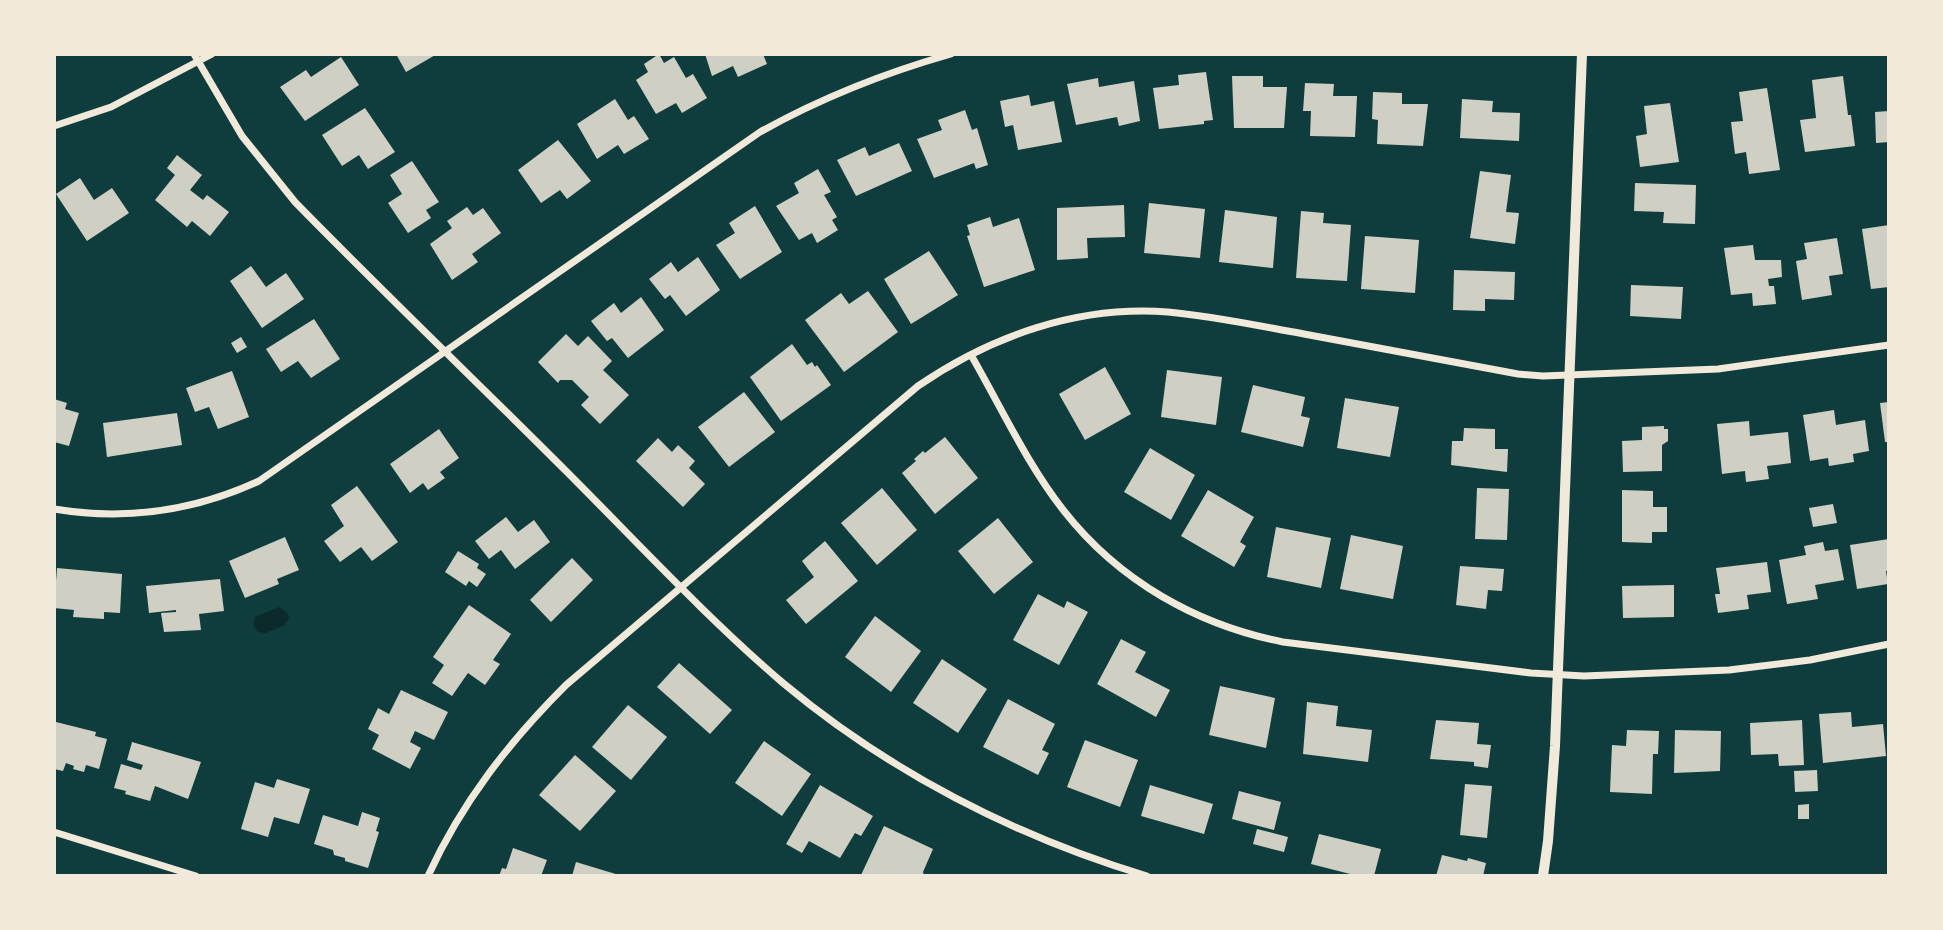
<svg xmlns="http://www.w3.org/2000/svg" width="1943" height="930" font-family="Jost,sans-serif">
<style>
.water{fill:#0a2a2b}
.building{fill:#cfcfc3}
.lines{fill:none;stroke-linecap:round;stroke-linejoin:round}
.minor{stroke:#f1e9da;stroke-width:7}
.tertiary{stroke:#f1e9da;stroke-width:10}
</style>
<rect width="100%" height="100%" fill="#0f3d3e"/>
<path class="water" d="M279,607L287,613L289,618L285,625L266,633L258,632L253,625L255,617Z"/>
<g class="building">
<path d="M396,54H437L406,72Z"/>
<path d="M659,54L664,63L674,57L686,78L693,74L707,98L682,113L676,103L656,114L636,80L648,72L644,64Z"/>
<path d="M705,54H763L767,64L738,77L733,66L712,76Z"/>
<path d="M341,57L359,85L305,121L280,87L306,70L311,77Z"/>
<path d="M1206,72L1213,120L1204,121V124L1159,129L1153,88L1179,85L1178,75Z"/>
<path d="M1232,76H1263V87H1287L1284,128H1234Z"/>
<path d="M1843,76L1848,115H1851L1855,146L1805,152L1800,120L1816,118L1812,80Z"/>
<path d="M1098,78L1099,87L1134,81L1140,121L1119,126L1117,117L1076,125L1067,84Z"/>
<path d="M1305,83L1334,84L1333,96H1357L1355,137L1310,136L1311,111H1303Z"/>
<path d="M1767,88L1780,170L1749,174L1746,152L1735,154L1731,122L1743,121L1739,92Z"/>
<path d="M1373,92L1402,93V104H1428L1423,146L1377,144L1378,120L1372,119Z"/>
<path d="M1029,95L1031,106L1054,101L1062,142L1018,150L1013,125L1005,127L1000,101Z"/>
<path d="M615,99L628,120L634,116L649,139L624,154L618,145L597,159L577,124Z"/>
<path d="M1462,99L1493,101L1492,112L1520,113L1519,141L1460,138Z"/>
<path d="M1670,103L1679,162L1640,167L1636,136L1647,134L1644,106Z"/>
<path d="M365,108L395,152L368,169L359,155L342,166L322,135Z"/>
<path d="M965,110L972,130L977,128L988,165L976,169L974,163L934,178L917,139L942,130L938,120Z"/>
<path d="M1889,111V142L1876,143L1875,112Z"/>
<path d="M558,140L591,181L567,199L560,190L541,203L518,170Z"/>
<path d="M899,143L912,171L856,196L837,160L865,147L869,156Z"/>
<path d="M177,155L202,175L190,190L203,200L207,195L229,212L210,236L192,221L187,227L155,200L175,175L167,168Z"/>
<path d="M412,161L439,202L426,210L431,218L408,233L388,203L402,194L390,175Z"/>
<path d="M818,169L831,192L824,195L837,217L832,220L838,230L817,243L812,233L799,240L776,206L799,193L794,183Z"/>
<path d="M1480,171L1511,175L1506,212L1519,213L1515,244L1470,238Z"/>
<path d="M80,178L94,200L112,188L129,213L87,241L56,194Z"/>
<path d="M1635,183L1696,185L1695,224L1663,223L1664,212L1634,211Z"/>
<path d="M1149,203L1205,209L1200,258L1144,253Z"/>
<path d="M1124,205L1125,237L1087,238L1088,258L1057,260V208Z"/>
<path d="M755,206L782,252L740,279L716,245L735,233L729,223Z"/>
<path d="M467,207L473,215L483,208L501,233L472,254L478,262L452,280L430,244L452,228L447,221Z"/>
<path d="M1225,210L1277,217L1273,268L1219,262Z"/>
<path d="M1301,211L1324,213L1323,223L1351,225L1347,281L1296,278Z"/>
<path d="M990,217L993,227L1019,218L1035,270L984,287L967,236L970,235L967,225Z"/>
<path d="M1889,225V287L1871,289L1862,229Z"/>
<path d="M1365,236L1419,240L1415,293L1361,289Z"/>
<path d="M1837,238L1843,274L1829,276L1832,295L1802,300L1796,261L1807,259L1804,243Z"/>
<path d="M1753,245L1755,260H1781L1782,277L1768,279L1769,286H1774L1776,304L1753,306L1752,293L1731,295L1724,248Z"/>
<path d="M929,251L958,295L911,324L884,279Z"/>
<path d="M698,257L720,290L686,316L670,295L665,299L649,279L671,262L678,272Z"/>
<path d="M251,266L266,287L286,273L304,299L262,328L230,281Z"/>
<path d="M1454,270L1515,272L1514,300L1485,299V311L1453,310Z"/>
<path d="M1631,285L1683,287L1681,319L1630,316Z"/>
<path d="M868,291L898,332L844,372L805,320L841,293L849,304Z"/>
<path d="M641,297L664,330L628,358L612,338L607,341L591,321L614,303L621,313Z"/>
<path d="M314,319L340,359L311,378L298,361L281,372L266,349Z"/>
<path d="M566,334L578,346L588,336L612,361L603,370L629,395L600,424L581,405L589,397L572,380H560L558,383L538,362Z"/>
<path d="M241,337L247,347L237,353L231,343Z"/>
<path d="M792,344L807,365L812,362L815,367L817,365L831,385L781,421L750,377Z"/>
<path d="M1105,367L1131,414L1085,440L1059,394Z"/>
<path d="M1167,370L1222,377L1216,425L1161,417Z"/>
<path d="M232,371L249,417L218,429L209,407L195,412L186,388Z"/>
<path d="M1253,385L1305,397L1301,416L1310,418L1303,447L1241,432Z"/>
<path d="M744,392L775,432L729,467L698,427Z"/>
<path d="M1345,398L1399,407L1390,457L1337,448Z"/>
<path d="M54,399L67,403L65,409L79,413L69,446L54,442Z"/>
<path d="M1889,402V442H1885L1880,403Z"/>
<path d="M1834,410L1836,425L1865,420L1869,451L1853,454L1854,462L1829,466L1828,458L1810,461L1803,415Z"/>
<path d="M177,413L182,445L107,457L103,423Z"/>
<path d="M1749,421L1750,436L1788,432L1791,463L1767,466L1769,479L1746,482L1745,471L1722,474L1717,424Z"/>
<path d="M1664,426V429H1668V441L1662,445V471L1623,472L1622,441L1642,440V427Z"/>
<path d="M1464,428L1495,429V449H1508L1507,472L1451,465L1452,441H1463Z"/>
<path d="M439,429L459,458L440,472L445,478L428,490L423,483L410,493L390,464Z"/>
<path d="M945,437L978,478L935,514L902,473L916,461L914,459L923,451L925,453Z"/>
<path d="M658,438L672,452L678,445L695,461L689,468L705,484L683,507L636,461Z"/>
<path d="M1150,448L1195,475L1171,520L1124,492Z"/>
<path d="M357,486L398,542L372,561L361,547L340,562L324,541L344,526L331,505Z"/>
<path d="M882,488L917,530L877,565L841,523Z"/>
<path d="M1477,488L1509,489L1507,540L1475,539Z"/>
<path d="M1208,490L1254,517L1240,542L1246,546L1234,567L1181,536Z"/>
<path d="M1622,490L1653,491V507H1667V532H1652V543L1622,542Z"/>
<path d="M1833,504L1837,523L1813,527L1809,508Z"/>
<path d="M506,517L518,532L534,520L550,542L515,569L501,550L489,559L475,541Z"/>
<path d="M998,518L1033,562L994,594L958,551Z"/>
<path d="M1276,527L1331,538L1321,588L1267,577Z"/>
<path d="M1351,535L1403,546L1393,599L1340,589Z"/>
<path d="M285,537L299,570L277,579L279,584L245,598L229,561Z"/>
<path d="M1889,539V571H1886L1888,584L1857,589L1850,545Z"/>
<path d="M825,541L858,581L806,624L786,600L814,577L802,561Z"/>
<path d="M1823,542L1825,551L1838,549L1844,580L1815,585L1818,599L1787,604L1779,560L1806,555L1804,546Z"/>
<path d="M458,551L479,564L477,568L486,574L477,587L469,581L466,586L445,572Z"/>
<path d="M572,558L593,580L551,622L530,600Z"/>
<path d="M1767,562L1771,592L1747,595L1749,609L1718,613L1715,594H1720L1716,568Z"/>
<path d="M1460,566L1504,569L1502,591L1488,590L1486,609L1456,605Z"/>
<path d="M57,568L122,574L120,613L104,612V619L73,617L74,610L54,608Z"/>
<path d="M220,579L224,611L199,614L201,630L164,632L161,613L176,612V610L149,613L146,586Z"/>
<path d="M1674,585V617L1623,618L1622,586Z"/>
<path d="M1038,594L1064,608L1067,601L1088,612L1059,665L1013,640Z"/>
<path d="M469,605L511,634L493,660L500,664L485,685L468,673L452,696L432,683L444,665L433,657Z"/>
<path d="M875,616L921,651L891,692L845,657Z"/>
<path d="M1121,639L1146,652L1135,672L1170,690L1156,717L1097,684Z"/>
<path d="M942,659L987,689L958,733L913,703Z"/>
<path d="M679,663L732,710L710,734L657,687Z"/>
<path d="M1220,686L1275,698L1266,748L1209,735Z"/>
<path d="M401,690L448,712L434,740L415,731L410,742L421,748L410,769L372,749L379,735L368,729L378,708L389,714Z"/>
<path d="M1008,699L1055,724L1042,750L1049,753L1038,775L983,747Z"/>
<path d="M1307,702L1338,706L1336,726L1372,730L1368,762L1303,754Z"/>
<path d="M628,705L667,737L631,780L592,747Z"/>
<path d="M1851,712L1852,727L1883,724L1886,756L1823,763L1819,714Z"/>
<path d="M1436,720L1479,723L1477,744L1491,745L1488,768L1474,766V762L1430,759Z"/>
<path d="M1802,720L1804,765L1779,766L1778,754L1751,755L1750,723Z"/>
<path d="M56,722L96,732L95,736L107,739L99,769L86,765L84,772L73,769L74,766L66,763L63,771L54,769Z"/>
<path d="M1627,730L1659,731L1658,754H1653L1652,794L1610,792L1612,745L1626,746Z"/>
<path d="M1675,730L1721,731L1720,771L1674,773Z"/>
<path d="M1085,740L1138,760L1120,807L1067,787Z"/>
<path d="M764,741L811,774L782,816L735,783Z"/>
<path d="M132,742L201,762L188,799L155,786L150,801L125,794L126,791L114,788L121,764L141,770L143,765L127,760Z"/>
<path d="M575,755L616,791L580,831L539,795Z"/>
<path d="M1817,770L1818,791L1795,792L1794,771Z"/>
<path d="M277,779L310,789L299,824L274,817L268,837L241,829L255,782L274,788Z"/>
<path d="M1465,784L1492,786L1487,838L1460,835Z"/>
<path d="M820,785L873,816L861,836L855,833L840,858L809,841L802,853L786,844Z"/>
<path d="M1150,785L1213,804L1204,834L1141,816Z"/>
<path d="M1239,791L1281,802L1274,830L1232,819Z"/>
<path d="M1809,804V819H1798V805Z"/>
<path d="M362,812L380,818L376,831L379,832L368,868L345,861V858L334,855L333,850L314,844L323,815L358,826Z"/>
<path d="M884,826L933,849L923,872L924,876L861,875Z"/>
<path d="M1257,829L1288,837L1284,852L1253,844Z"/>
<path d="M1319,834L1381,849L1374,876H1358L1311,864Z"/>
<path d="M513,848L547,860L541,876H499L502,868L506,869Z"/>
<path d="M1442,855L1467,861L1468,858L1486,863L1483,876H1436Z"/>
<path d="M576,862L619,875V876H572Z"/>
</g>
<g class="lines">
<g class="minor">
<path d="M194,54L242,136L295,202C384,293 476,381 566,471C637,542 707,618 783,683C888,771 1016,837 1147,876"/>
<path d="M54,126L111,107L212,54"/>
<path d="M971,355C1001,407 1027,464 1064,511C1119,581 1197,625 1283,642L1531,673L1584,676L1729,670L1810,660L1889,644"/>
<path d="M54,509C126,521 194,511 259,481L760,132C821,98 884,73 951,54"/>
<path d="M54,832L196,876"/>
<path d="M428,876C462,802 509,742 566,685L918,386C991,336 1078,305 1168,312C1213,316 1259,326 1304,334C1375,347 1447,361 1518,374L1543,376L1718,369L1889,345"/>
</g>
<path class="tertiary" d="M1543,876L1548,841L1555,746L1582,54"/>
</g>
<rect width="1943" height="930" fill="none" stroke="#f1e9da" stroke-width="112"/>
</svg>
